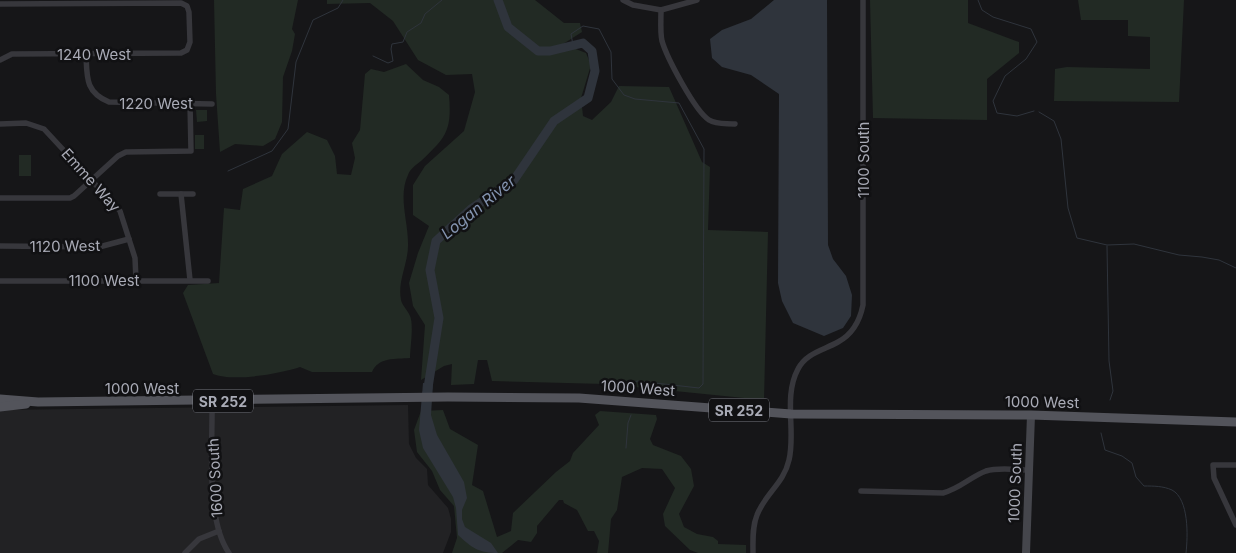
<svg xmlns="http://www.w3.org/2000/svg" width="1236" height="553" font-family="Inter,sans-serif">
<style>
.built{fill:#222224}
.green{fill:#222a24}
.water{fill:#2f343c}
.lines{fill:none;stroke-linecap:round;stroke-linejoin:round}
.stream{stroke:#2f343c;stroke-width:1}
.river{stroke:#2f343c;stroke-width:9}
.street{stroke:#37373c;stroke-width:5.5}
.secondary{stroke:#45464c;stroke-width:8}
.primary{stroke:#53545b;stroke-width:9}
.labels{text-anchor:middle;dominant-baseline:central;stroke-width:5;stroke-linejoin:round;paint-order:stroke}
.shield{fill:#111113;stroke:#7b7d85;stroke-width:1}
.shield-label{font-size:14px;font-weight:bold;fill:#a9abb6}
.street-label{font-size:15px;fill:#a9abb6;stroke:#111113}
.water-label{font-size:16px;font-style:italic;fill:#8393af;stroke:#111113}
</style>
<rect width="100%" height="100%" fill="#161618"/>
<path class="built" d="M408,405L409,444L416,458L427,469L428,485L448,508L451,519V532L443,553H0V410Z"/>
<g class="green">
<path d="M214,0H298L292,29L295,34L292,51L283,77L282,122L275,139L263,146L235,144L220,152L216,94Z"/>
<path d="M327,0H535L564,23H580L582,32L563,44L586,53L591,65L581,98L583,116L592,120L611,102L619,86L669,87L702,162L710,167L708,230L768,232L764,400L605,384L492,381L487,360H478L474,384L451,385L452,364L444,366L421,380L425,325L413,306L409,283L418,253L429,226L413,215V185L425,166L464,131L475,92L472,74L446,75L418,60L393,21L370,3L327,4Z"/>
<path d="M870,0H968V23L1019,42V53L987,79V120L873,118Z"/>
<path d="M1078,0H1184L1179,102L1054,101L1055,69L1067,67L1150,69V37L1128,36V20H1081Z"/>
<path d="M406,64L423,80L439,87L449,95C452,131 446,137 421,161C416,165 410,169 408,175C398,196 408,221 408,243C409,262 397,281 401,300C402,305 408,311 410,316C414,325 410,348 410,358C396,359 378,357 372,372H312L300,367C279,374 233,382 213,374L183,293L188,285L219,283L224,208L240,210L243,189L272,176L282,154L307,132L327,140L335,156L337,174L351,175L355,158L352,143L360,130L365,74L371,69L384,72Z"/>
<path d="M196,110H207V121L197,122Z"/>
<rect x="195" y="135" width="9" height="14"/>
<rect x="19" y="155" width="12" height="21"/>
<path d="M443,410L450,429L478,445L472,485L483,491L497,537L511,531L513,513L556,472L570,461L573,453L599,425L595,415L600,411L656,415L657,419L650,439L653,445L681,456L691,469L694,486L679,514L684,527L697,534L713,537L718,541V544L746,545V553H698L690,550L665,526L663,514L675,488L662,469L642,468L622,477L617,510L611,519L608,553H597L599,541L594,531H588L577,510L564,503L563,500H559L537,526V533L531,542L518,540L502,553H452L457,538L454,506L440,490L432,471L417,452L414,430L421,411Z"/>
</g>
<g class="water">
<path d="M774,0H827L828,245L833,259L846,276L852,295L851,316L843,328L824,336L793,323L782,301L778,283L779,94L751,75L722,67L712,58L710,39L722,30L751,19Z"/>
<path d="M423,383L433,384L431,415L437,435L464,482L467,498L462,510V519L465,527L491,543L498,553C479,553 472,548 458,535L456,508L453,497L423,448L419,430Z"/>
</g>
<g class="lines">
<g class="stream">
<path d="M978,0L982,10L993,17L1031,29L1037,42L1026,59L1005,76L993,101L997,113L1017,116L1034,111"/>
<path d="M573,45L571,34L583,26L599,29L611,52L612,79L624,95L635,99L679,103L704,149L703,384L699,388L637,381L632,384"/>
<path d="M373,56L388,63L393,61L391,49L392,44L403,42L407,32L421,23L425,14L442,0"/>
<path d="M1039,112L1054,121L1061,139L1068,208L1077,238L1107,245L1134,244L1179,255L1202,257L1219,260L1236,268"/>
<path d="M228,171L272,151L288,129L296,62L313,20L338,8L343,0"/>
<path d="M1107,246L1109,361L1113,391L1110,400"/>
<path d="M1101,433L1105,450L1122,456L1132,463L1136,477L1144,486C1154,486 1163,486 1172,490C1189,499 1188,536 1186,553"/>
<path d="M626,448L628,423L631,415"/>
</g>
<path class="river" d="M427,394L439,318L430,270L436,241L471,209L514,180L554,121L588,98L595,71L592,51L583,43L550,51H538L508,27L498,0"/>
<g class="street">
<path d="M623,0L633,5L661,10L697,0"/>
<path d="M0,4L181,3L187,6L189,12L190,42L187,50L181,53L12,54L0,60"/>
<path d="M661,10C661,20 660,32 662,41C667,58 695,111 709,120C717,125 727,123 735,124"/>
<path d="M86,54C87,77 85,92 109,102L212,104"/>
<path d="M0,124L26,123L44,129L120,211L135,258L136,280"/>
<path d="M160,194H193"/>
<path d="M181,194L190,280"/>
<path d="M0,198H70L74,196L118,156L126,152L191,151L190,103"/>
<path d="M0,246L99,247L129,239"/>
<path d="M0,281H208"/>
<path d="M212,401C213,442 205,519 229,553"/>
<path d="M1236,465H1213L1214,478L1236,525"/>
<path d="M861,491L943,493C961,488 970,477 986,471C999,467 1016,470 1030,470"/>
<path d="M185,553L199,539L219,531"/>
<path d="M753,553C753,541 752,527 757,515C765,494 784,483 789,460C796,431 783,397 798,369C806,353 824,350 838,342C853,334 860,320 863,305V0"/>
</g>
<path class="secondary" d="M1026,553L1031,415"/>
<g class="primary">
<path d="M0,399L38,402L448,397L579,398L791,414L1031,415L1236,422"/>
<path d="M0,407L26,404"/>
</g>
</g>
<g class="labels">
<g class="shield">
<rect x="193" y="389.5" width="60" height="23" rx="4"/>
<rect x="709" y="398.5" width="60" height="23" rx="4"/>
</g>
<g class="shield-label">
<text x="223" y="401">SR 252</text>
<text x="739" y="410">SR 252</text>
</g>
<g class="street-label">
<text x="94" y="54">1240 West</text>
<text x="156" y="103">1220 West</text>
<text transform="translate(863 160) rotate(-90)">1100 South</text>
<text transform="translate(91 180) rotate(48)">Emme Way</text>
<text transform="translate(65 246) rotate(-1)">1120 West</text>
<text x="104" y="280">1100 West</text>
<text x="142" y="388">1000 West</text>
<text transform="translate(638 388) rotate(4)">1000 West</text>
<text transform="translate(1042 402) rotate(1)">1000 West</text>
<text transform="translate(215 478) rotate(-93)">1600 South</text>
<text transform="translate(1015 483) rotate(-88)">1000 South</text>
</g>
<g class="water-label">
<text transform="translate(478 207) rotate(-39)">Logan River</text>
</g>
</g>
</svg>
